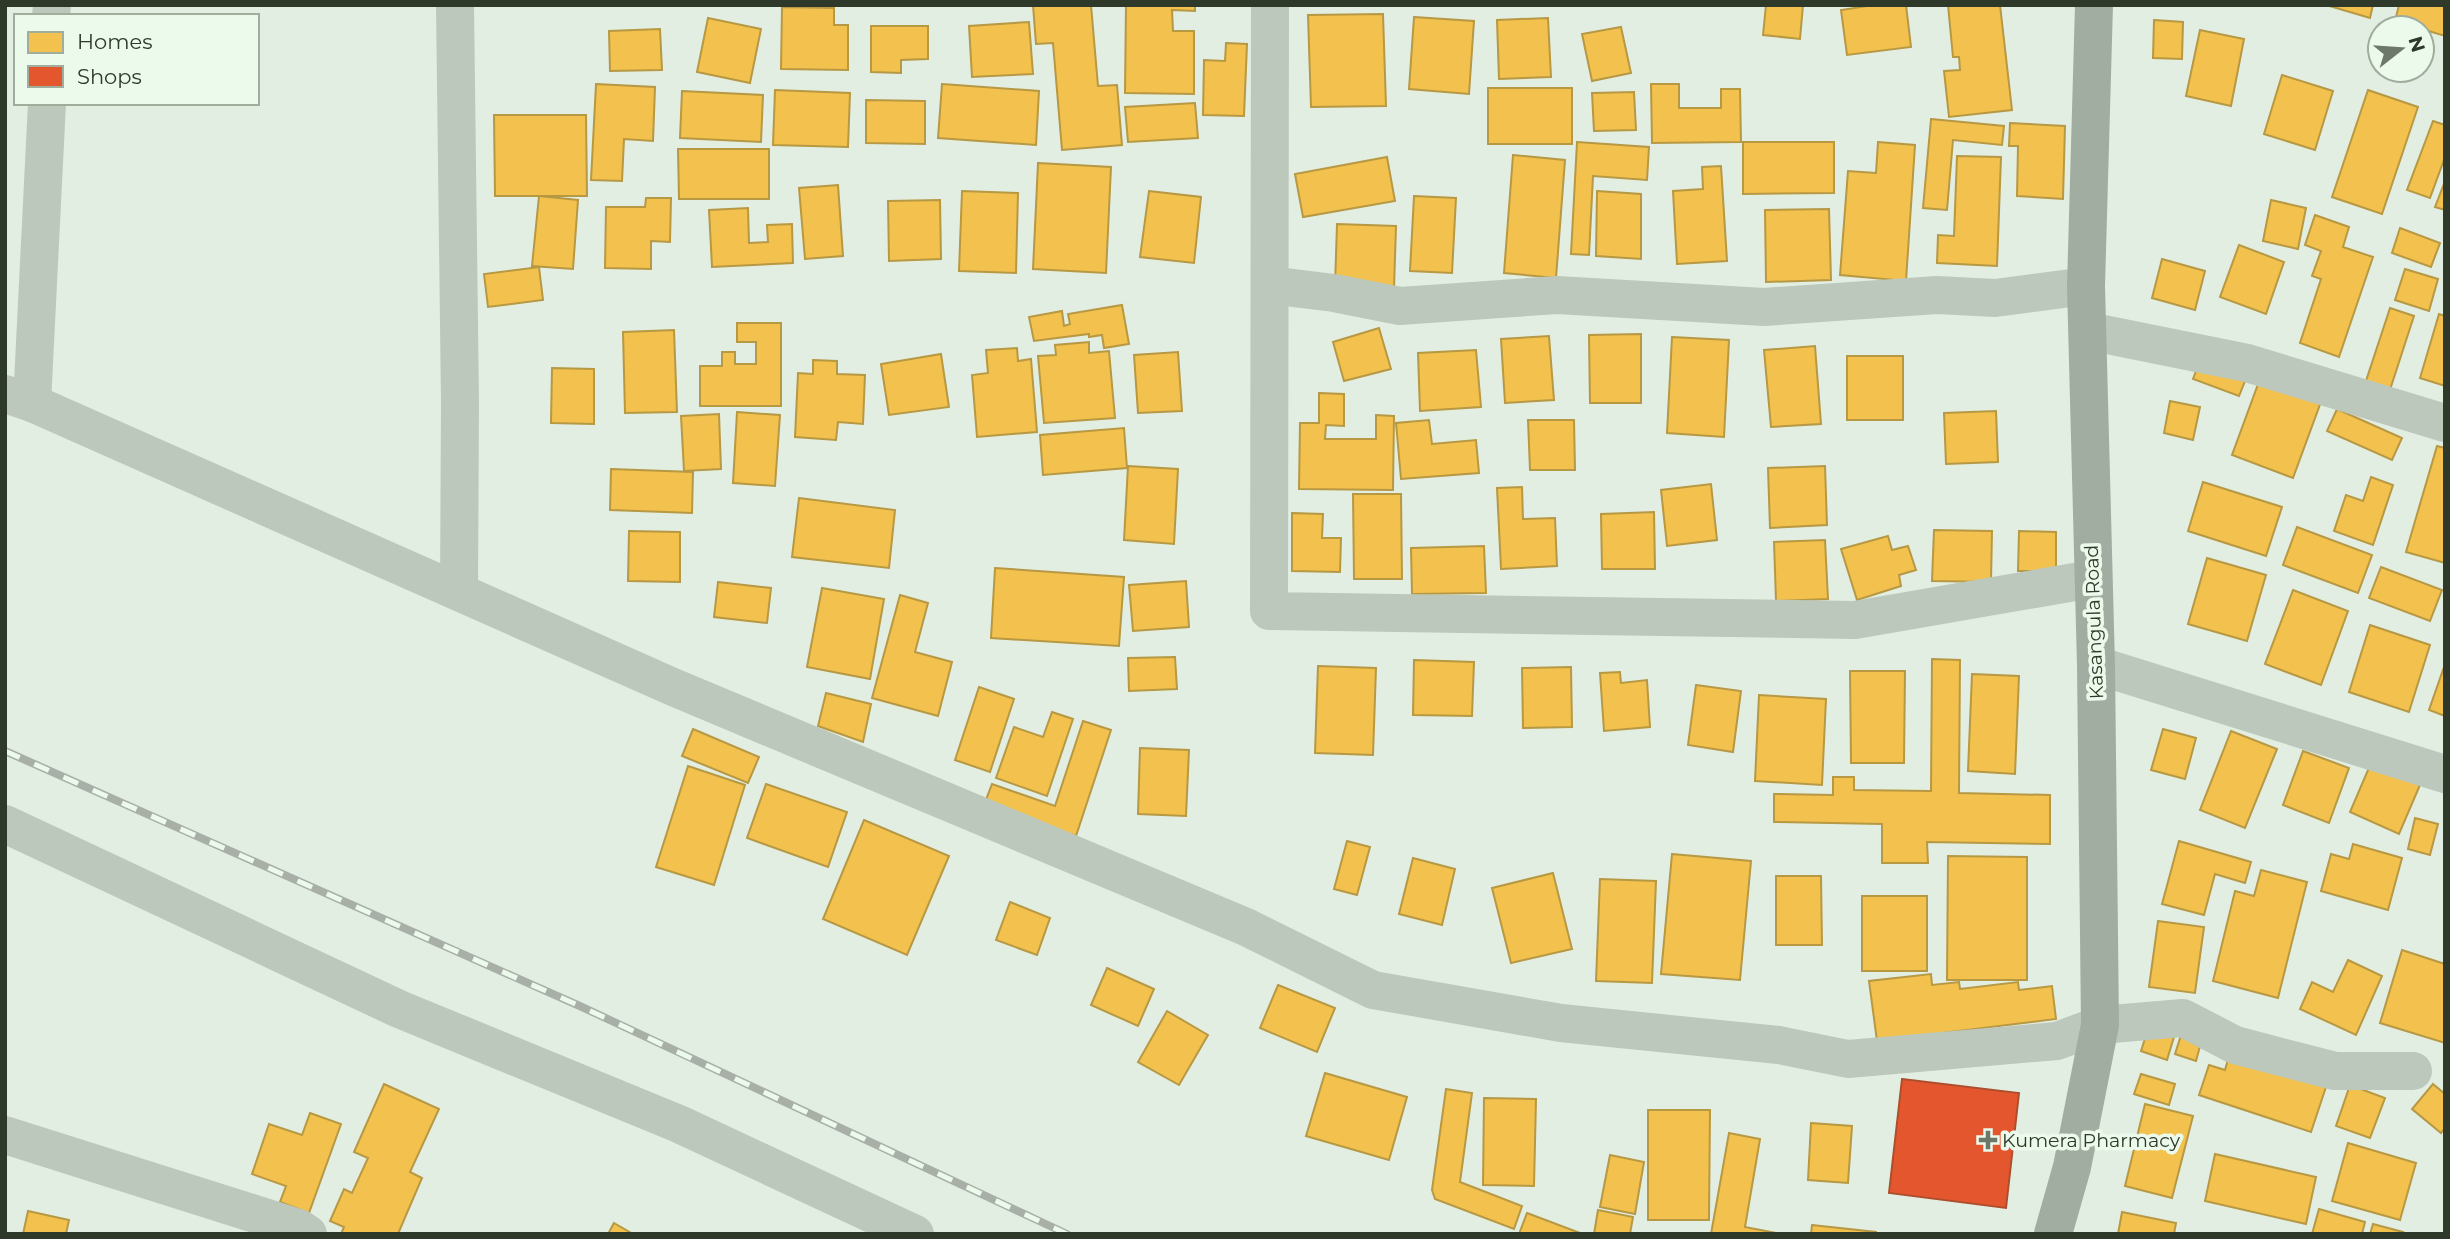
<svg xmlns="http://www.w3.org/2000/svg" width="2450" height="1239" font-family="Montserrat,sans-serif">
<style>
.homes{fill:#f2c14e;stroke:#b79843;stroke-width:2}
.shops{fill:#e4572e;stroke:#ad4e2c;stroke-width:2}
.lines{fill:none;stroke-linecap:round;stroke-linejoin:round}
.minor{stroke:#bdc8bc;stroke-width:38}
.major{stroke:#a2ada1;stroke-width:38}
.rail-casing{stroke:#a7afa6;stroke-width:8}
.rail{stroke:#ecfaeb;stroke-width:5;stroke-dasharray:16;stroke-linecap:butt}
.poi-dot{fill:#6d786a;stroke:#ecfaeb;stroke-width:2.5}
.labels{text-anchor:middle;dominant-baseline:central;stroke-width:7;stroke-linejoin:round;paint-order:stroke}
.street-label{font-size:19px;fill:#2e3929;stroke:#ecfaeb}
.poi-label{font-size:19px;fill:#2e3929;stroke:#ecfaeb;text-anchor:start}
</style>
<rect width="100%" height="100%" fill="#e3eee3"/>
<g class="homes">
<path d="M1033,5H1091L1098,86L1117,85L1122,145L1062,150L1053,43L1036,44Z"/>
<path d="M1126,5H1195V11L1172,10L1173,31H1194V94L1125,93Z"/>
<path d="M1766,5H1803L1800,39L1763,35Z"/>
<path d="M1874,5H1906L1911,47L1847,55L1841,10Z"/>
<path d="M1948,5H2000L2012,110L1949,117L1944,71L1960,70L1959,57H1953Z"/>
<path d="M2326,5H2373L2370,18Z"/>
<path d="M2399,5H2445V36L2395,21Z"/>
<path d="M782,7L834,8V25H848V70L781,69Z"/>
<path d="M1383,14L1386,106L1311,107L1308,15Z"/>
<path d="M1414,17L1474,21L1469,94L1409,89Z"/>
<path d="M708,18L761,29L750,83L697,72Z"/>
<path d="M1548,18L1551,77L1499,79L1497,20Z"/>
<path d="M2154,20L2183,22L2182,59L2153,58Z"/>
<path d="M1029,22L1033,74L972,77L969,26Z"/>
<path d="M871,26H928V59L901,60V73L871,72Z"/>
<path d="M1621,27L1631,73L1592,81L1582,34Z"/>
<path d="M660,29L662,70L610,71L609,31Z"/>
<path d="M2200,30L2244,39L2231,106L2186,96Z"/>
<path d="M1226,43L1247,44L1244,116L1203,115L1204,60L1225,61Z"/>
<path d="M2282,75L2333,91L2315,150L2264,134Z"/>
<path d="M596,84L655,87L653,141L624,139L622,181L591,180Z"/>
<path d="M942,84L1039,91L1036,145L938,138Z"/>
<path d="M1651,84H1679V108H1721V89H1740L1741,142L1652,143Z"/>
<rect x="1488" y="88" width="84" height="56"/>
<path d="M775,90L850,93L848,147L773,145Z"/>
<path d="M2368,90L2418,107L2382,214L2332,197Z"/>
<path d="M682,91L763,95L761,142L680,138Z"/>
<path d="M1634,92L1636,130L1594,131L1592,93Z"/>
<path d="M866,100L925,101V144L866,143Z"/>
<path d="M1195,103L1198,138L1128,142L1125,107Z"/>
<path d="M494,115H586L587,196H495Z"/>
<path d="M1931,119L2004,126L2002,145L1953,140L1947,210L1923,208Z"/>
<path d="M2433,121L2445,125V157L2430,198L2407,190Z"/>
<path d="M2010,123L2065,126L2063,199L2017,196L2018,146H2009Z"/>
<path d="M1577,142L1649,147L1647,180L1593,176L1589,255L1571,254Z"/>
<path d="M1743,142H1834V193L1743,194Z"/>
<path d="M1878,142L1915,145L1906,281L1840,275L1848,171L1876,173Z"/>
<path d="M678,149H769V199H679Z"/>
<path d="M1513,155L1565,160L1556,278L1504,273Z"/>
<path d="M1957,156L2001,157L1997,266L1937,263L1938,235L1954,236Z"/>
<path d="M1387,157L1395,201L1303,217L1295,174Z"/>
<path d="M1038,163L1111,167L1106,273L1033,269Z"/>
<path d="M1721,166L1727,261L1677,264L1673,191L1703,189L1702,167Z"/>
<path d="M2445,181V210L2435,207Z"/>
<path d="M838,185L843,256L805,259L799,188Z"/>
<path d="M962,191L1018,193L1016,273L959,271Z"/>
<path d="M1149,191L1201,197L1194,263L1140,257Z"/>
<path d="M1597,191L1641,194V259L1596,256Z"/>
<path d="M539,196L578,200L573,269L532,266Z"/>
<path d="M1414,196L1456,198L1452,273L1410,271Z"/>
<path d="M646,198H671L670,242L651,241V269L605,268L606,207H645Z"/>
<path d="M940,200L941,259L889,261L888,201Z"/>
<path d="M2271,200L2306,208L2298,249L2263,241Z"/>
<path d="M748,208L749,243L768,242L767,225L792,224L793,263L712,267L709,210Z"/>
<path d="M1829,209L1831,280L1766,282L1765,210Z"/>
<path d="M2315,215L2349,227L2343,247L2373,257L2339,357L2300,343L2321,279L2312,276L2321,251L2305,245Z"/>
<path d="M1337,224L1396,226L1394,288L1335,286Z"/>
<path d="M2400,228L2440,243L2431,267L2392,253Z"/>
<path d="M2239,245L2284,262L2266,314L2220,297Z"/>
<path d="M2162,259L2205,271L2195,310L2152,298Z"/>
<path d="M539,267L543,300L488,307L484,274Z"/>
<path d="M2405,269L2438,279L2429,311L2395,300Z"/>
<path d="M1122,305L1129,344L1104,348L1102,335L1089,337V334L1034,341L1029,317L1062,311L1064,326L1070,324L1068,314Z"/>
<path d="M2390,308L2414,316L2388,396L2364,387Z"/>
<path d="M2439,314L2445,316V386L2420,378Z"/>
<path d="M737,323H781V406H700V366H722V352H735V364H756V342H737Z"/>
<path d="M1379,328L1391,369L1344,381L1333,342Z"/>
<path d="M674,330L677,412L625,413L623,332Z"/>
<path d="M1641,334V403H1590L1589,335Z"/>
<path d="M1549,336L1554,400L1505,403L1501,339Z"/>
<path d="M1672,337L1729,340L1724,437L1667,433Z"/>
<path d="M1089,342V353L1109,351L1115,418L1044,423L1038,356L1056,355L1055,345Z"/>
<path d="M1815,346L1821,424L1771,427L1764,350Z"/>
<path d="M1017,348L1018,361L1031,359L1037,432L977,437L972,375L988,373L986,350Z"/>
<path d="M1476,350L1481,407L1420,411L1418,353Z"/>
<path d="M1178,352L1182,411L1138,413L1134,355Z"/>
<path d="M941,354L949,407L889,415L881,364Z"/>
<rect x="1847" y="356" width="56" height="64"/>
<path d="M2201,358L2247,376L2239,396L2193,379Z"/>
<path d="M813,360L837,361V374L865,375L863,424L838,422L836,440L795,437L798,373L813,374Z"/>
<path d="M552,368L594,369V424L551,423Z"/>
<path d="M2261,376L2322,399L2293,478L2232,455Z"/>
<path d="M1319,393L1344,394V426L1326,425L1325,439H1376V415L1394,416L1393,490L1299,489L1300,423H1319Z"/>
<path d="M2170,401L2200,407L2193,440L2164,433Z"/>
<path d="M2337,409L2402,438L2392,460L2327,431Z"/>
<path d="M1996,411L1998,462L1946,464L1944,413Z"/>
<path d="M737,412L780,415L775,486L733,483Z"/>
<path d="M719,414L721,469L684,471L681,416Z"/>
<path d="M1429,420L1432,444L1476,440L1479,473L1401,479L1396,423Z"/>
<path d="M1528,420H1574L1575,470H1530Z"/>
<path d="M1124,428L1127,468L1043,475L1040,435Z"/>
<path d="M2437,446L2445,448V563L2406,552Z"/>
<path d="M1128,466L1178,469L1174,544L1124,540Z"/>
<path d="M1825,466L1827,525L1770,528L1768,468Z"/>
<path d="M611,469L693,472L692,513L610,510Z"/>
<path d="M2371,477L2393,485L2373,545L2334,531L2346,495L2363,501Z"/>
<path d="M2203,482L2282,507L2266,556L2188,531Z"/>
<path d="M1711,484L1717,540L1667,546L1661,490Z"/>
<path d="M1522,487L1523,519L1555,518L1557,566L1501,569L1497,488Z"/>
<path d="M1353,494H1401L1402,579H1354Z"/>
<path d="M799,498L895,510L889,568L792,557Z"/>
<path d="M1654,512L1655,569H1602L1601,514Z"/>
<path d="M1292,513L1323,514L1322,538H1341L1340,572L1292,571Z"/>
<path d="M2297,527L2372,555L2358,593L2283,565Z"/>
<path d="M1934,530L1992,531L1991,582L1932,581Z"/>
<path d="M629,531L680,532V582L628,581Z"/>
<path d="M2019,531L2056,532V571H2018Z"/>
<path d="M1888,536L1892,550L1908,546L1916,570L1899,575L1901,586L1857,600L1841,549Z"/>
<path d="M1825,540L1828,599L1776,601L1774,542Z"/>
<path d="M1484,546L1486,593L1412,594L1411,548Z"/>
<path d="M2207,558L2266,575L2247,641L2188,624Z"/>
<path d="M2381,567L2442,590L2430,621L2369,598Z"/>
<path d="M995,568L1124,577L1119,646L991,638Z"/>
<path d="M1186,581L1189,627L1133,631L1129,585Z"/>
<path d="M718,582L771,588L767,623L714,617Z"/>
<path d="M822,588L884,599L870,679L807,667Z"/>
<path d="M2293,590L2348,611L2321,685L2265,664Z"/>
<path d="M900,595L928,603L915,652L952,662L938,716L872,698Z"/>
<path d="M2370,625L2430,645L2409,712L2349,692Z"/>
<path d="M1175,657L1177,689L1129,691L1128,658Z"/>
<path d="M1932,659L1960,660L1959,793L2050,795V844L1927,842L1928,863H1882V824L1774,822V794L1833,795V777H1854V790L1931,791Z"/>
<path d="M1414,660L1474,662L1472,716L1413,715Z"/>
<path d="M2445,664V716L2429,710Z"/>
<path d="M1318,666L1376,668L1373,755L1315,753Z"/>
<path d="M1571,667L1572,727L1523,728L1522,668Z"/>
<path d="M1850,671H1905L1904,763H1851Z"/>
<path d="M1620,672L1621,683L1647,680L1650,727L1604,731L1600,673Z"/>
<path d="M1972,674L2019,676L2015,774L1968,771Z"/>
<path d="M1696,685L1741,691L1733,752L1688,745Z"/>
<path d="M979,687L1014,699L990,772L955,760Z"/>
<path d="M826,693L871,704L863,742L818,726Z"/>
<path d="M1759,695L1826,699L1822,785L1755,781Z"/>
<path d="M1052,712L1073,719L1047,796L996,778L1014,727L1043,737Z"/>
<path d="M1083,721L1111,730L1076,836L984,805L992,784L1055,806Z"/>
<path d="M693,729L759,757L748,783L682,756Z"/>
<path d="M2163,729L2196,738L2185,779L2151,770Z"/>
<path d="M2231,731L2277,749L2245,828L2200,810Z"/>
<path d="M1140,748L1189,750L1186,816L1138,814Z"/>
<path d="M2303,751L2349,768L2329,823L2283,805Z"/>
<path d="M2371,763L2420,785L2399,834L2350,812Z"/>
<path d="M688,766L745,785L714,885L656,867Z"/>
<path d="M766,784L847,812L828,867L747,838Z"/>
<path d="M2415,818L2438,824L2430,855L2408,849Z"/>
<path d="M864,820L949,856L907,955L823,919Z"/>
<path d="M1347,841L1370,847L1357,895L1334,889Z"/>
<path d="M2179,841L2251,862L2245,883L2215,874L2204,915L2162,904Z"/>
<path d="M2353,844L2402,858L2388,910L2321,891L2331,854L2349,859Z"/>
<path d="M1672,854L1751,861L1740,980L1661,974Z"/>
<path d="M1948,856L2027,857V980H1947Z"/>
<path d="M1413,858L1455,869L1442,925L1399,914Z"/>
<path d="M2261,870L2307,882L2278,998L2213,981L2235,891L2254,896Z"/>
<path d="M1553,873L1572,949L1511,963L1492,888Z"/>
<path d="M1776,876H1821L1822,945H1776Z"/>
<path d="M1600,879L1656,881L1652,983L1596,981Z"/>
<rect x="1862" y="896" width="65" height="75"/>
<path d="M1010,902L1050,918L1037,955L996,940Z"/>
<path d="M2158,921L2204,927L2195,993L2149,987Z"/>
<path d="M2402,950L2445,964V1043L2380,1023Z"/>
<path d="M2348,960L2382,976L2356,1035L2300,1009L2312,982L2333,992Z"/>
<path d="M1107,968L1154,989L1138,1026L1091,1005Z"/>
<path d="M1931,974L1932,985L1959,982L1960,989L2018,982L2019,990L2052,986L2056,1019L1877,1041L1869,981Z"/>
<path d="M1278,985L1335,1008L1317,1052L1260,1028Z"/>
<path d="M1167,1011L1208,1035L1179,1085L1138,1062Z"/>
<path d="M2148,1029L2174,1037L2167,1060L2141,1051Z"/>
<path d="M2182,1032L2202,1039L2196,1061L2175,1054Z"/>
<path d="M2231,1049L2328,1081L2311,1132L2199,1095L2209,1065L2225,1070Z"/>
<path d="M1325,1073L1407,1097L1389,1160L1306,1136Z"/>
<path d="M2141,1074L2175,1084L2169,1105L2134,1094Z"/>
<path d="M384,1084L439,1109L410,1172L422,1178L398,1234H341L344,1227L330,1221L344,1189L352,1193L368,1158L354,1152Z"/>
<path d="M2433,1084L2445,1094V1128L2441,1133L2412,1109Z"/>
<path d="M2350,1085L2385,1098L2370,1138L2336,1126Z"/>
<path d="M1446,1089L1472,1093L1460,1182L1522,1206L1514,1229L1435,1199L1432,1190Z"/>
<path d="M1484,1098L1536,1099L1534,1186L1483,1185Z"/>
<path d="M2145,1104L2193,1116L2172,1198L2125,1186Z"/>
<path d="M1648,1110H1710L1709,1220H1648Z"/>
<path d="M310,1113L341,1124L309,1213L280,1202L286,1186L252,1174L269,1124L302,1135Z"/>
<path d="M1811,1123L1852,1126L1848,1183L1808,1180Z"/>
<path d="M1729,1133L1760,1139L1745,1227L1781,1234H1711Z"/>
<path d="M2348,1143L2416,1163L2400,1220L2332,1201Z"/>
<path d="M2215,1154L2316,1177L2306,1224L2205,1201Z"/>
<path d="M1610,1155L1644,1162L1635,1214L1600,1207Z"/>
<path d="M2319,1209L2365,1222L2362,1234H2312Z"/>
<path d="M1598,1210L1633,1217L1630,1234H1594Z"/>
<path d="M28,1211L69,1220L66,1234H23Z"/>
<path d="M2122,1212L2176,1223L2174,1234H2118Z"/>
<path d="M1527,1213L1580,1233V1234H1519Z"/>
<path d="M614,1223L633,1234H608Z"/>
<path d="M2373,1224L2403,1232L2402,1234H2370Z"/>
<path d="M1812,1225L1876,1232V1234H1811Z"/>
</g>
<path class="shops" d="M1902,1079L2019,1093L2006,1208L1889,1193Z"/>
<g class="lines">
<g class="minor">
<path d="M455,5L460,403L459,592"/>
<path d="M1270,5L1269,611L1855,620L2092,579"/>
<path d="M51,16L52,5"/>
<path d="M1270,285L1334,293L1400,306L1557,295L1764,307L1937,295L1995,298L2086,286"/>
<path d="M2088,331L2247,363L2445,423"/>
<path d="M5,394L32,403L673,687L1246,927L1373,990L1561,1023L1779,1045L1848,1059L2057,1041L2100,1025L2183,1018L2235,1045L2335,1071H2413"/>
<path d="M32,403L47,103"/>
<path d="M2096,665L2445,774"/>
<path d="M5,824L399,1009L679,1124L915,1234"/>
<path d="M5,1135L299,1228L308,1234"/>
</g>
<path class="major" d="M2053,1234L2072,1167L2100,1025L2096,665L2086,286L2094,5"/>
<g class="rail-casing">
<path id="rail" d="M5,751L582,1007L1067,1234"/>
</g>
<use href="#rail" class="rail"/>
</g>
<path class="poi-dot" d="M1984.5 1129.5h7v7h7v7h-7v7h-7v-7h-7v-7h7z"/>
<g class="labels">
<g class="street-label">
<text transform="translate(2094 622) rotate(-92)">Kasangula Road</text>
</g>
<g class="poi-label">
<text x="2002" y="1140">Kumera Pharmacy</text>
</g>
</g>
<rect width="2450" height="1239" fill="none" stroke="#2e3929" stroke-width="14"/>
<rect x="14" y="14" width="245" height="91" fill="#ecfaeb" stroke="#a0ad9d" stroke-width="2"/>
<rect x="28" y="32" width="35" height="21" fill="#f2c14e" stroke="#a0ad9d" stroke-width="2"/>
<text x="77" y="49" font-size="21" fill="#2e3929">Homes</text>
<rect x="28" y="66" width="35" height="21" fill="#e4572e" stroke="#a0ad9d" stroke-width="2"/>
<text x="77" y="84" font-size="21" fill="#2e3929">Shops</text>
<g transform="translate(2401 49) rotate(73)"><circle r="33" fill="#ecfaeb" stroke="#a0ad9d" stroke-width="2"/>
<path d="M0-5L12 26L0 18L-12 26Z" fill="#6d786a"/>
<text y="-10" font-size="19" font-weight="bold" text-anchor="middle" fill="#2e3929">N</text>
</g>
</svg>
